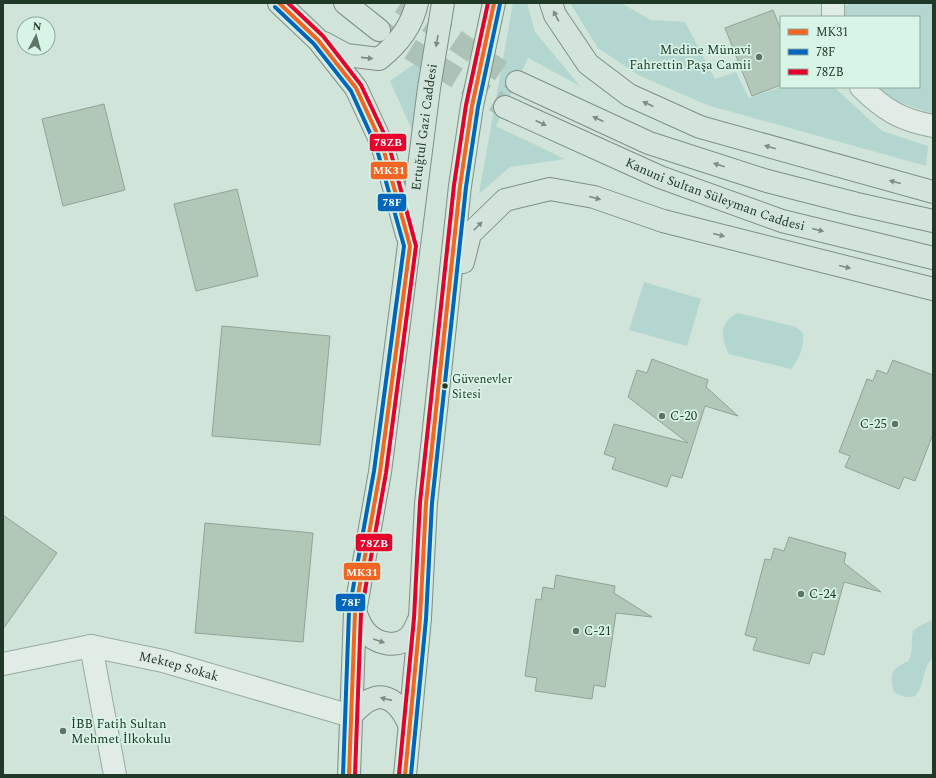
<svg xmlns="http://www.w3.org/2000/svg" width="936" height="778" font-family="Spectral,serif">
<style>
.green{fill:#b3d6d0}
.building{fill:#b1c8b9;stroke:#8fa496}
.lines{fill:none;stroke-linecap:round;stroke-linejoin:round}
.major-tunnel{stroke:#adc2b6;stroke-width:22;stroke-dasharray:22 11;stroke-linecap:butt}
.minor-casing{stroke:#98aaa0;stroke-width:24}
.major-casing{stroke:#7f8f86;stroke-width:24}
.minor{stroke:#e1ece7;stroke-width:22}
.major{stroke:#d3e4dc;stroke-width:22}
.bus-1-casing{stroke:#d7f4e7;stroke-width:7}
.bus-2-casing{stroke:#d7f4e7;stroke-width:7}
.bus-3-casing{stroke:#d7f4e7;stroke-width:7}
.bus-1{stroke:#f26522;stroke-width:4}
.bus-2{stroke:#0065bd;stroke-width:4}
.bus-3{stroke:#e4002b;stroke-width:4}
.oneway{fill:#7a8e82}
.poi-dot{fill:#5e7466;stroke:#d7f4e7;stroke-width:1.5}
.bus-dot{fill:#203828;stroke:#d7f4e7;stroke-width:1.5}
.labels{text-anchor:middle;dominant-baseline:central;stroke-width:3.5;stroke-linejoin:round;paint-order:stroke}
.bus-label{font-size:12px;fill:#203828;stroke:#d7f4e7;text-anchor:start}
.poi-label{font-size:13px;fill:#203828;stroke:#d7f4e7;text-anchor:start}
.street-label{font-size:13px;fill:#203828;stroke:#d7f4e7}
.line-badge{stroke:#d7f4e7;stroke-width:1.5}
.badge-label{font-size:11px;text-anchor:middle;font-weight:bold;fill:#fff}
</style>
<rect width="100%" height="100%" fill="#d0e4da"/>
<g class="green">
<path d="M513,3H527L535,32L580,86L528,58L496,126L565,159L510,167L479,194Z"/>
<path d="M570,3H621L651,20L685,22L715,79L736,72L749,98L781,87H834L882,131L928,146L926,166L707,105L638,75L598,48Z"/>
<path d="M851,3H933V114L887,98L874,87H919V17H843L844,6Z"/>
<path d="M426,56L412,130L390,81Z"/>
<path d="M644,282L701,299L687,346L629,330Z"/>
<path d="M738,313L796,327L803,333C804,348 800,357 791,369L729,354C720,337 719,322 738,313Z"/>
<path d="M931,621L933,622V658C917,670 929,712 894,692C891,680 889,671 901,665C904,663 908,662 909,660C913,655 911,639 913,631L921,625Z"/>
</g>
<g class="building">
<path d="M773,10L781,30V85L752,96L725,28Z"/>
<path d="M104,104L125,190L63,206L42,119Z"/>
<path d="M237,189L258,276L196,291L174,204Z"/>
<path d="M222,326L330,336L320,445L212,436Z"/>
<path d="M652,359L708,380L706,387L738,416L705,406L682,478L671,475L667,487L612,469L616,458L604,454L614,424L688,443L628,397L637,370L647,373Z"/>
<path d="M893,360L933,375V434L915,481L904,477L899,489L845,467L850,456L839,452L867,379L873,381L877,370L887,374Z"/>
<path d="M3,515L57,553L3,629Z"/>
<path d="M205,523L313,533L303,642L195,633Z"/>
<path d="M789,537L846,553L844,563L881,592L844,582L824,655L813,652L809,664L753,650L757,638L745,635L765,559L771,560L774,548L784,551Z"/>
<path d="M556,575L615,586L614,593L652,617L616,613L605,687L594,685L592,699L535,691L537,678L525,676L536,599L541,600L543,587L554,589Z"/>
</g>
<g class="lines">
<g class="major-tunnel">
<path d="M401,3L517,82"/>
<path d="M382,32L505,107"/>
</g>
<g class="minor-casing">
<g id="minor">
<path d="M833,3V17"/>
<path d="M861,87C884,110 901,120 933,126"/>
<path d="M91,646L115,775"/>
<path id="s1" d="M3,664L91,646L163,661L351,716"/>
</g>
</g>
<g class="major-casing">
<g id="major">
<path d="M279,3L318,40L356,88L382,144L407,235"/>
<path d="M345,3L379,30"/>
<path d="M551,3L555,15L588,64L629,95L700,127L933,192"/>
<path d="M324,43L346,55L379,59C397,45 412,26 417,3"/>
<path d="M517,82L649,143L767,181L857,204L933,221"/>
<path id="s2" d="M505,107L660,177L782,221L933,258"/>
<path d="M463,262L470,234L505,200L550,189L594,197L663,221L933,289"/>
<path d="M355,612C358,618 360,625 364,630C375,644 398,650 411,635C415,630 417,623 420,618"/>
<path d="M351,716C376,687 395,693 410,726"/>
<path id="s3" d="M349,775L355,612L380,472L429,88L443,3"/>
<path d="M405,775L420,618L426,503L460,186L472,106L494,3"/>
</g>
</g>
<use href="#minor" class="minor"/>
<use href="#major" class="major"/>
<g class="bus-1-casing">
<g id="bus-1">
<path d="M279,3L318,40L356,88L382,144L410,246L380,472L355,612L349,775"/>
<path d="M405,775L420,618L426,503L460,186L472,106L494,3"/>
</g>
</g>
<g class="bus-2-casing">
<g id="bus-2">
<path d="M275,7L314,44L351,91L376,146L404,246L374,471L349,611L343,775"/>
<path d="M411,775L426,619L432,503L466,187L478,107L500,4"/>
</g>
</g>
<g class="bus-3-casing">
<g id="bus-3">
<path d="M288,3L323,36L361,85L388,142L416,246L386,473L361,613L355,775"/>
<path d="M399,774L414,618L420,502L454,185L466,105L488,3"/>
</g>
</g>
<use href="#bus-1" class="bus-1"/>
<use href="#bus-2" class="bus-2"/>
<use href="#bus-3" class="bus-3"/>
</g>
<defs><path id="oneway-solid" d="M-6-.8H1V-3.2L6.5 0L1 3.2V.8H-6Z"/></defs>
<g class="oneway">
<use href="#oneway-solid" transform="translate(556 16) rotate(-118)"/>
<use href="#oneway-solid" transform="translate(437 41) rotate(100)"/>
<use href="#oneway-solid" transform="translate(367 58) rotate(6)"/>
<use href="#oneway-solid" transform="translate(648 104) rotate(-155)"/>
<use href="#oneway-solid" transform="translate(598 119) rotate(-155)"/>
<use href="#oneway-solid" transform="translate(541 123) rotate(25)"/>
<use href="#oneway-solid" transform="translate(770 147) rotate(-164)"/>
<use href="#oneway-solid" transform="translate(719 165) rotate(-162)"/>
<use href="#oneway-solid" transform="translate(895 182) rotate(-165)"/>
<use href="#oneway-solid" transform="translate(595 198) rotate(15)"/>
<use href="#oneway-solid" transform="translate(478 226) rotate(-45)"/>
<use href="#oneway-solid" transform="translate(818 230) rotate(14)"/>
<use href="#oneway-solid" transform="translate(719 235) rotate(14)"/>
<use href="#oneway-solid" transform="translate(845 267) rotate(14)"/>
<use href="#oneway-solid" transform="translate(379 641) rotate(19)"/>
<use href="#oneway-solid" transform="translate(386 699) rotate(-167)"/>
</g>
<g class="poi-dot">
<circle cx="759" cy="57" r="4"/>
<circle cx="662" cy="416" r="4"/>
<circle cx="895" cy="424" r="4"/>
<circle cx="801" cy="594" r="4"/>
<circle cx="576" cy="631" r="4"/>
<circle cx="63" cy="731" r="4"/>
</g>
<circle class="bus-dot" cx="445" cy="386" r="3.5"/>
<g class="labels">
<g class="bus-label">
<text x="452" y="379">Güvenevler<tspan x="452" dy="15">Sitesi</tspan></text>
</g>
<g class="poi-label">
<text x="751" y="50" text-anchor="end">Medine Münavi<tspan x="751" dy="15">Fahrettin Paşa Camii</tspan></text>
<text x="670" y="416">C-20</text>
<text x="887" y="424" text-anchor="end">C-25</text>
<text x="809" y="594">C-24</text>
<text x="584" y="631">C-21</text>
<text x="71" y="724">İBB Fatih Sultan<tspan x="71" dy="15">Mehmet İlkokulu</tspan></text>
</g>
<g class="street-label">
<text stroke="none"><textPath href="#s3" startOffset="653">Ertuğtul Gazi Caddesi</textPath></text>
<text stroke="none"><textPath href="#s2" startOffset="228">Kanuni Sultan Süleyman Caddesi</textPath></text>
<text stroke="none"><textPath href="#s1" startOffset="180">Mektep Sokak</textPath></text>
</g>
</g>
<g class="line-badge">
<rect x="369" y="133" width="38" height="19" rx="4" fill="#e4002b"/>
<rect x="370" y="161" width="38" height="19" rx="4" fill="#f26522"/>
<rect x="377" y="193" width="30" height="19" rx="4" fill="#0065bd"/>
<rect x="355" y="533" width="38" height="19" rx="4" fill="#e4002b"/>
<rect x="343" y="562" width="38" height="19" rx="4" fill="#f26522"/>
<rect x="335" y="593" width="31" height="19" rx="4" fill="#0065bd"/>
</g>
<g class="badge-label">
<text x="388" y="146">78ZB</text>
<text x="389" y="174">MK31</text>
<text x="392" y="206">78F</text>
<text x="374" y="547">78ZB</text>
<text x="362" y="576">MK31</text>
<text x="351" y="606">78F</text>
</g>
<rect width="936" height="778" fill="none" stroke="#203828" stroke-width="8"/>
<rect x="780" y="16" width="140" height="72" fill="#d7f4e7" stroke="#8ea99b"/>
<rect x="788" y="29" width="20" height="6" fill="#f26522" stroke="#8ea99b"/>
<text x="816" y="36" font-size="12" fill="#203828">MK31</text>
<rect x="788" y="49" width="20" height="6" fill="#0065bd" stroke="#8ea99b"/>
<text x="816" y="56" font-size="12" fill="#203828">78F</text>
<rect x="788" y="69" width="20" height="6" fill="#e4002b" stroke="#8ea99b"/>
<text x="816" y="76" font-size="12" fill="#203828">78ZB</text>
<g transform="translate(36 36) rotate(6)"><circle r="19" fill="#d7f4e7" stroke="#8ea99b"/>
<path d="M0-3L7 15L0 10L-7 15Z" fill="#5e7466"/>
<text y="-6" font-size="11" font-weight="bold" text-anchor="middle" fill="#203828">N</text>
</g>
</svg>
